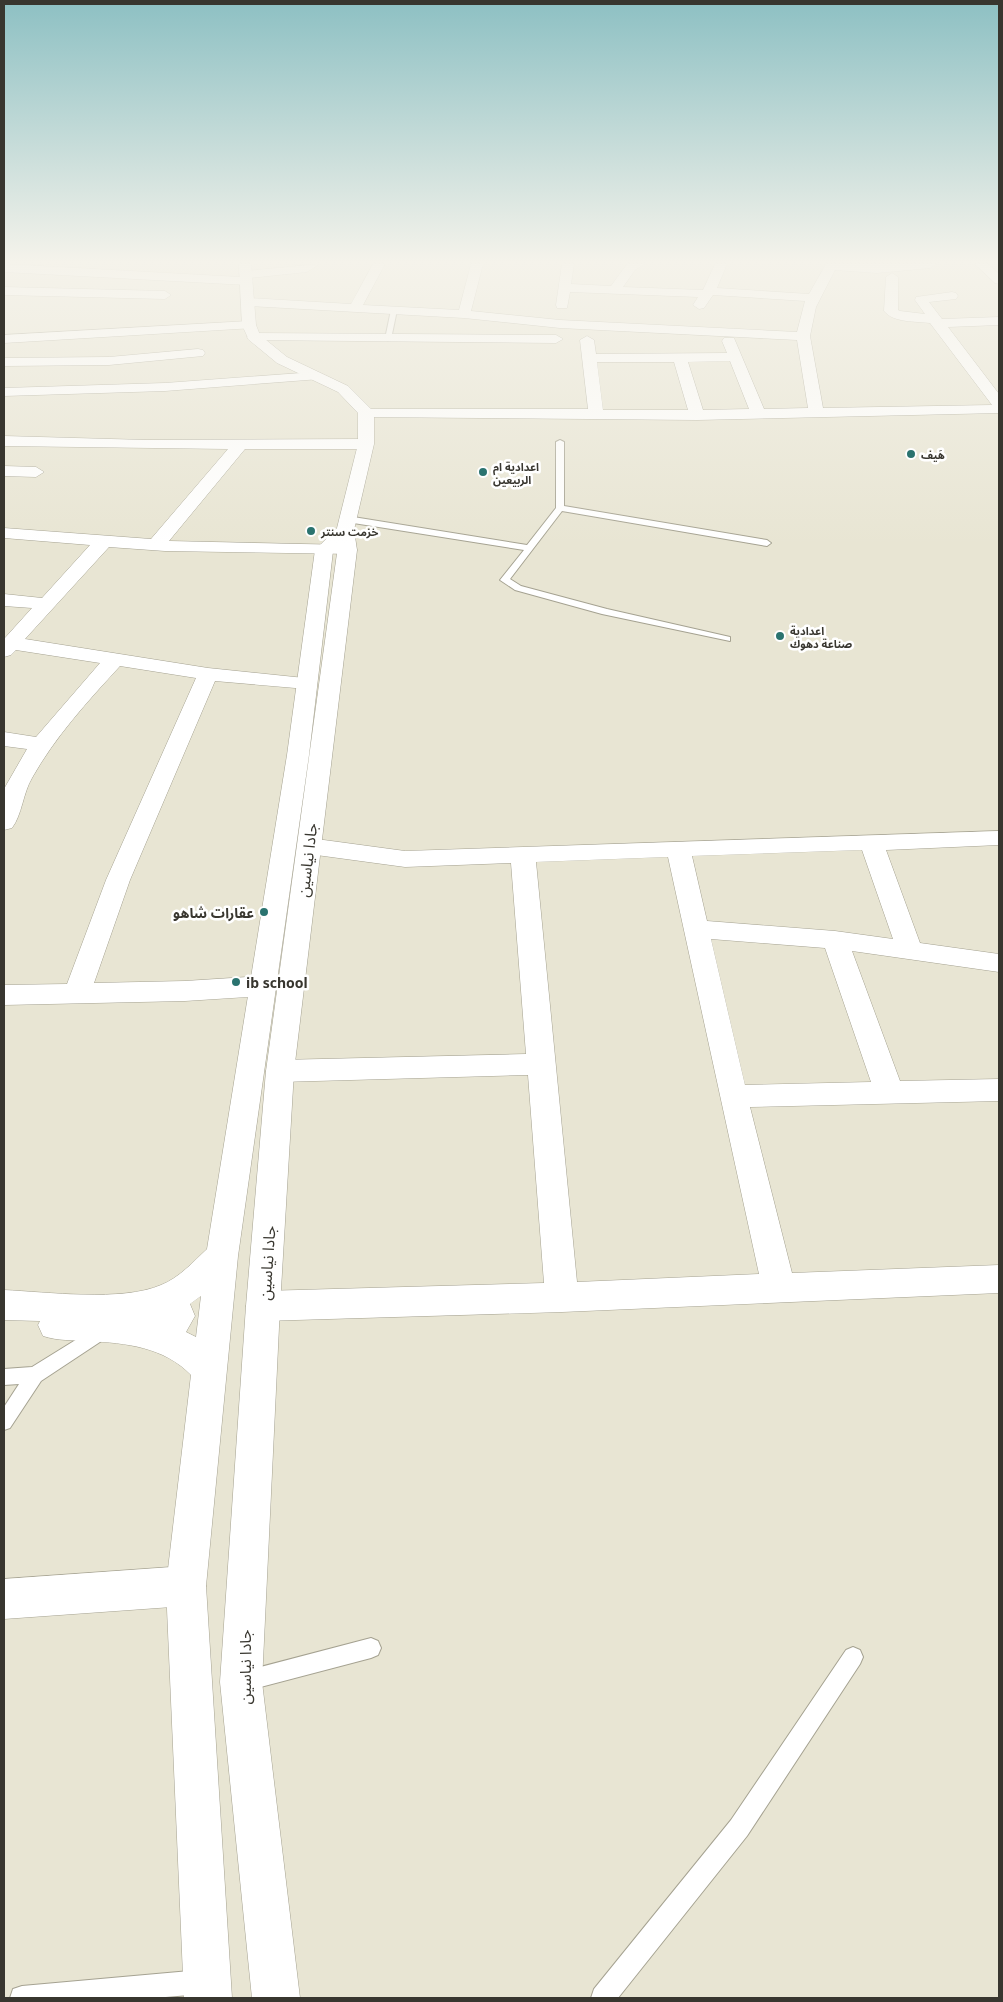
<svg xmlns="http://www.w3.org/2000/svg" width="1003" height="2002" font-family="'Noto Sans','Noto Sans Arabic',sans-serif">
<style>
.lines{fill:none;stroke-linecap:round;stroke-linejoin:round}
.service-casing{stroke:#a5a291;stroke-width:2}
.minor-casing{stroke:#a5a291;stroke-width:1}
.tertiary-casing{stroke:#a5a291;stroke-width:1}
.service{fill:#fff;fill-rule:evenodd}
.minor{fill:#fff;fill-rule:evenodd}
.tertiary{fill:#fff;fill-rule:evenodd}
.poi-dot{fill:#2a736f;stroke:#fff;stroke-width:2}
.labels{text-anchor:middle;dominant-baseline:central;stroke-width:5;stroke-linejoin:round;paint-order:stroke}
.far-poi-label{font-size:11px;font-weight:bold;fill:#38362f;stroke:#fff;text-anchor:start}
.poi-label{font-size:14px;font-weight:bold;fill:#38362f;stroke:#fff;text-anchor:end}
.near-street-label{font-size:16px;fill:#38362f;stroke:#fff}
</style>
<rect width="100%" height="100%" fill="#e8e5d3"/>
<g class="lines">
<g class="service-casing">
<g id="service">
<path d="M394,308L397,310L391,339L388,341L385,339L391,310Z"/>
<path d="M560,440L564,442V506L767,540L771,543L767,546L562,511L510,579L521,586L607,609L730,637V641L602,614L515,590L500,580L524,550L347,522L343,519L347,516L527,545L556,508V442Z"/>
<path d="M103,1323L109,1326L112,1331L109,1336L41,1381L10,1428L4,1430V1407L19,1384L4,1385V1369L32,1367Z"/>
<path d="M371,1638L378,1641L381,1648L378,1655L371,1658L245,1691L238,1688L235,1681L238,1674L245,1671Z"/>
<path d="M853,1647L860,1650L863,1657L860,1664L747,1836L618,1998H591L594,1989L731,1820L846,1650Z"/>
<path d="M201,1970L209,1974L213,1982L209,1990L201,1994L154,1998H10L13,1989L22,1986Z"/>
</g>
</g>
<g class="minor-casing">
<g id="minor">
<path d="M4,264L240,277L241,272L245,271L319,264L307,272L250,278L253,281L247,285L4,272Z"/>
<path d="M373,264H385L363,305L459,310L471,264H483L471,311L560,320L797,332L805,301L713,295L704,308L699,309L693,305L698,297L570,292L567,308H557L556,305L562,264H574L571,284L611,286L627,264H644L635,270L623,287L703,290L715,264H727L717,288L809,294L826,264H936L930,268L877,273L835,270L816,307L810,336L823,408L992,405L930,323C915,321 894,323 884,311L886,277L892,273L898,277V310L900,311L925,314L915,300L916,297L952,292L956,293L958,296L956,299L929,302L942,319L999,317V325L948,327L999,394V413L697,420L366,417L361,415L358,412L361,409H588L580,340L587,336L594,340L596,354L727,353L722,341L724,338H734L764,409L808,408L797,340L560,328L464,318L248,306L242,302L248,298L351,304ZM730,361L749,409L703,410L688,362ZM597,362H674L688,410H603Z"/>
<path d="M975,264H988L999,274V284L995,283Z"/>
<path d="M4,287L165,291L171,295L165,299L4,295Z"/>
<path d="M249,321L254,322L256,325L254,328L4,343V335Z"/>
<path d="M254,333L556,335L563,339L556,343L249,340L247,337Z"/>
<path d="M198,349L203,350L205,353L203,356L109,365L4,366V358L109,357Z"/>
<path d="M315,372L320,373L322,376L320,379L165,391L4,396V388L165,383Z"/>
<path d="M4,436L146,440L366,439L374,444L366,449H245L169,541L348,545L354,546L357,550L354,554L165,551L109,547L25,639L208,668L314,679L317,683L314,687L307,689L215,681L130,880L94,983L185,981L262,976L272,979L276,986L272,993L262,996L185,1001L4,1005V985L67,984L106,880L196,678L120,666C87,702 55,737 32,778C23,793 22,815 12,828L4,830V789L27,749L4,746V732L36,737L100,663L16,650L11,655L4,657V639L32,608L4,606V594L42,598L90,545L4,538V528L151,539L228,449L4,446Z"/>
<path d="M4,466L36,467L44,472L36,477L4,476Z"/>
<path d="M999,831V845L886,850L920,943L999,954V972L852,951L900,1081L999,1079V1101L750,1107L792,1273L999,1265V1293L562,1312L263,1321L251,1316L246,1306L251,1296L263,1291L544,1283L528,1075L280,1082L270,1079L266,1071L270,1063L280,1060L526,1054L511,863L405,867L309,854L300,851L297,846L300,841L309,838L405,851ZM862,850L893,939L835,931L707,921L692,856ZM668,857L759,1274L577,1282L536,862ZM711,939L825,948L871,1082L745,1085Z"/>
<path d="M186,1566L200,1572L206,1586L200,1600L186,1606L4,1619V1579Z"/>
</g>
</g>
<g class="tertiary-casing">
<path id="tertiary" d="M239,264H251L256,325L260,335L287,357L348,386L374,412V444L354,530L357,550L294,1071L280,1306L262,1682L300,1998H252L220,1682L246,1306L266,1071L338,546L333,551L309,755L238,1256L206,1586L232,1998H184L166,1586L191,1375C164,1347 126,1343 88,1341C73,1340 58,1341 43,1336L38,1325L40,1321L4,1320V1290C47,1292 122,1302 161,1285C179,1278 193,1262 207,1249L287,755L315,550L337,528L358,444V413L338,392L277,363L249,340L242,325ZM201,1296L196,1337L186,1332L195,1316L190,1304Z"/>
</g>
<use href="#service" class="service"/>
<use href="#minor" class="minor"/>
<use href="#tertiary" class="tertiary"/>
</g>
<linearGradient id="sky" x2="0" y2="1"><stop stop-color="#8dc0c3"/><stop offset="0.48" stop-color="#f5f3eb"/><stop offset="1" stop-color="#f5f3eb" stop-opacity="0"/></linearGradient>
<rect width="1003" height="545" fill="url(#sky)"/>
<g class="poi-dot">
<circle cx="911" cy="454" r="5"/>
<circle cx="483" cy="472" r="5"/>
<circle cx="311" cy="531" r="5"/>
<circle cx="780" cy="636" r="5"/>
<circle cx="264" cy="912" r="5"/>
<circle cx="236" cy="982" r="5"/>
</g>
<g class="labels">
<g class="far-poi-label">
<text x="921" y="454">هَيف</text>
<text x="493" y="466">اعدادية ام<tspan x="493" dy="13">الربيعين</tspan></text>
<text x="321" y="531">خزمت سنتر</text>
<text x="790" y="630">اعدادية<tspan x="790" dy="13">صناعة دهوك</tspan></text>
</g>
<g class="poi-label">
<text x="254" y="912">عقارات شاهو</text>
<text x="246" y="982" text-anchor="start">ib school</text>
</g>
<g class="near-street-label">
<text transform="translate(307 860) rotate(-83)">جادا نیاسین</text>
<text transform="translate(267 1263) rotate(-86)">جادا نیاسین</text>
<text transform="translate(245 1667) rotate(-90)">جادا نیاسین</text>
</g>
</g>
<rect width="1003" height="2002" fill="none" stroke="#38362f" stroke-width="10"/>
</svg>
